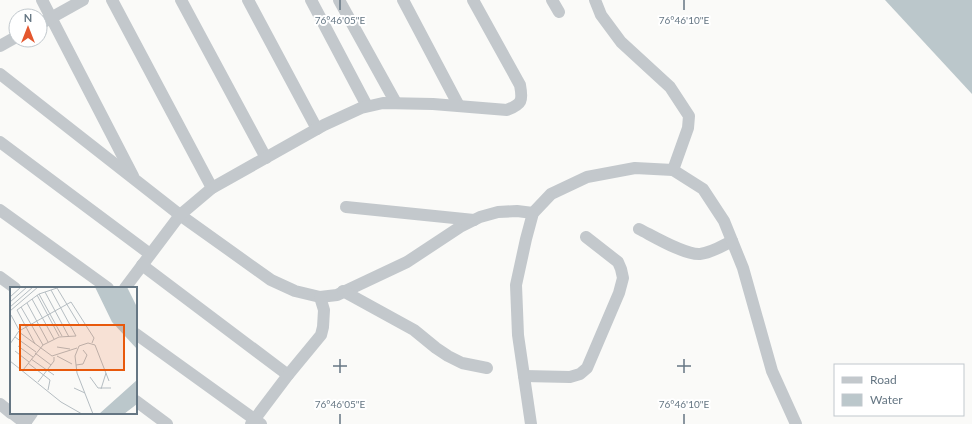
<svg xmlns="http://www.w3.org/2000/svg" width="972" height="424" font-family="Lato,sans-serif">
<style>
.water{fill:#bbc7cb}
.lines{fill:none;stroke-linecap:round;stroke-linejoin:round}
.minor{stroke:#c3c8cc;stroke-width:12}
.ticks{fill:none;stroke:#657683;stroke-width:1.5}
.inset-road{fill:none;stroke:#b5bdc2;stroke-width:1}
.view{fill:#e8590c;fill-opacity:0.15;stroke:#e8590c;stroke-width:2}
.inset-edge{fill:none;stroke:#657683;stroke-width:2}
.ticks-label{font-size:10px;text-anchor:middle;fill:#657683;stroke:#fff;stroke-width:4;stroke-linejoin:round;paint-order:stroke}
</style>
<rect width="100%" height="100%" fill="#fafaf8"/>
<path class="water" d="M885,0H972V94Z"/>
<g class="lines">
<g class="minor">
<path d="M42,0L133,176"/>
<path d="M112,0L212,188"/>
<path d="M181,0L266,158"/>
<path d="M248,0L317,129"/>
<path d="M311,0L367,106"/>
<path d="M339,0L396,103"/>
<path d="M403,0L459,106"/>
<path d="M552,0L559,12"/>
<path d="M595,0L601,15L621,42L670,87L689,116L688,128L673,170"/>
<path d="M40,24L83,0"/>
<path d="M0,46L16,37"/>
<path d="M0,74L180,215L271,280L295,291L320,297L337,295L407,262L460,227L480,217L498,212L517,211L533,213"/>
<path d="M0,142L150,254"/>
<path d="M346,207L474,220"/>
<path d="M0,210L108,288"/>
<path d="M639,229C653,236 684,255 700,254C711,253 722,246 732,241"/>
<path d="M142,265L288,375"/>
<path d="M0,277L15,288"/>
<path d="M125,288L180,215L212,188L324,125L361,108L383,103L433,104L507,110C522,104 523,101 520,85L473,0"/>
<path d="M343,291L414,330L436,348L448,356L462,363L487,368"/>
<path d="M136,334L261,424"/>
<path d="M524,376L570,377L580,374L587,368L619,293L623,278L621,269L618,262L586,237"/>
<path d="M136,401L167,424"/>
<path d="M0,404L11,413"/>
<path d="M12,413L26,424"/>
<path d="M25,423L32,413"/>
<path d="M251,424L288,375L321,335L323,327L324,310L320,297"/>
<path d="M531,424L518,335L516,285L526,239L533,213L551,194L587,177L635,168L673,170L703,189L724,221L743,268L772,371L796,424"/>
</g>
</g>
<path class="ticks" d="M340,0V10M684,0V10M340,359V373M684,359V373M333,366H347M677,366H691M340,414V424M684,414V424"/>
<g transform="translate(10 287)">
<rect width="127" height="127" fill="#fafaf8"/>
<path d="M85,0H117L127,20V62L102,35ZM127,93V117L114,127H89Z" fill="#bbc7cb"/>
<path class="inset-road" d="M47,1L70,39M35,5L59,50M29,7L52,49M27,8L49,49M0,10L11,0M22,12L44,52M0,15L17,0M17,16L38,55M0,20L23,0M11,20L33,58M0,24L28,0M1,28L9,43M9,45L42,69L67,61M5,50L26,65M0,57L9,44L61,15L84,51L82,56M25,57L7,23L29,7L47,1M8,59L23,70M47,60L60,62M5,64L19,75M25,66L41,78M47,69L62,77M21,72L44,88M0,74L51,115L72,127M18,76L40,93L38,103M66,78L73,77L77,68L73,63M13,83L33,58L49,50L66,49L41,3M80,90L88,101H101M28,95L44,74V70M64,101L75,106M91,102L96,86M83,127L67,86L65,69L69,59L78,56L85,58L99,94"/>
<path class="view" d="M10,38H114V83H10Z"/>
<rect width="127" height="127" class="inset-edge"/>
</g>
<g class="ticks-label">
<text x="340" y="24">76°46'05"E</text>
<text x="684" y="24">76°46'10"E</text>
<text x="340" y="408">76°46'05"E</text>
<text x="684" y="408">76°46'10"E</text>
</g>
<rect x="834" y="364" width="130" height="52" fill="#ffffff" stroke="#c1c8cd"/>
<rect x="842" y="377" width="20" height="6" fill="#c3c8cc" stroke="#c1c8cd"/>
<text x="870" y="384" font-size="12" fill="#657683">Road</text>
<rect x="842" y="394" width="20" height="12" fill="#bbc7cb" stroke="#c1c8cd"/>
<text x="870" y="404" font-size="12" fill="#657683">Water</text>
<g transform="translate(28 28)"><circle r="19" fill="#ffffff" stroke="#c1c8cd"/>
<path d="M0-3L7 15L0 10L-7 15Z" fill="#e4572e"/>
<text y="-6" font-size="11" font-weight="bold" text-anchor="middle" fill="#657683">N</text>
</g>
</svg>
